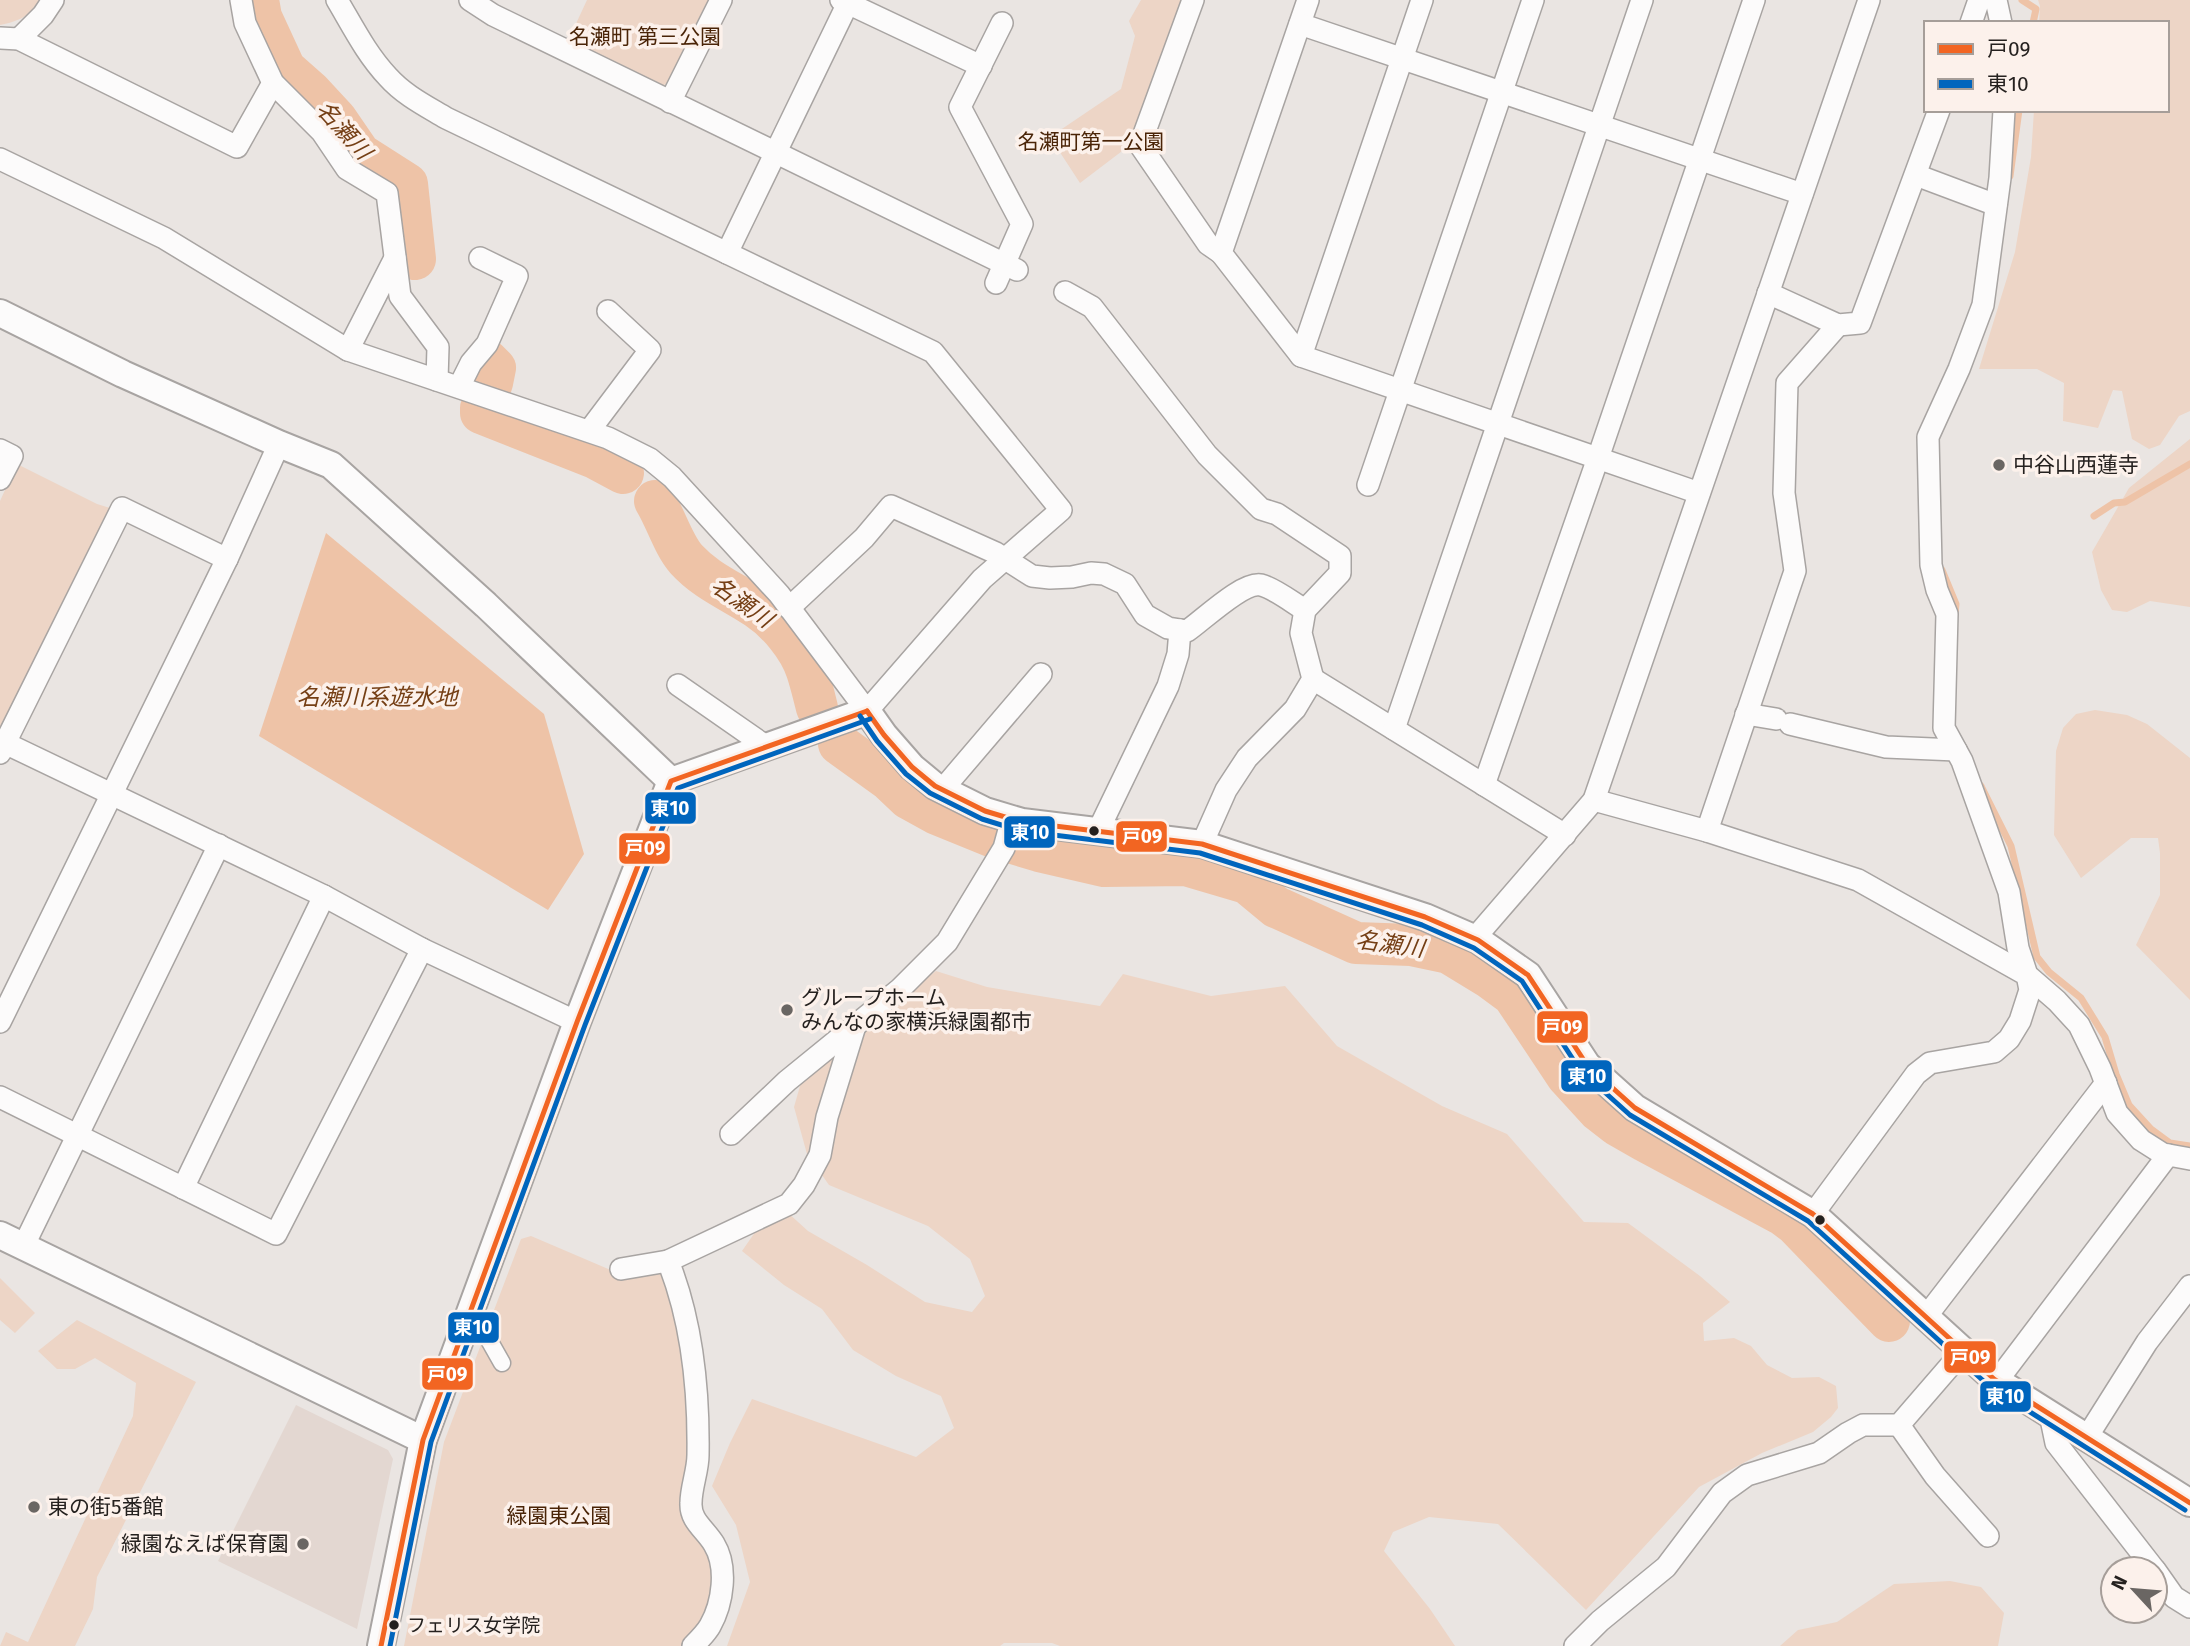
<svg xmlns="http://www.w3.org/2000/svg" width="2190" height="1646" font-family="'Fira Sans','Noto Sans JP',sans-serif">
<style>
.built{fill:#e3d7d1}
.green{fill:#edd5c6}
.water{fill:#eec3a7}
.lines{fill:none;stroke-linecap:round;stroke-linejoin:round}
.stream{stroke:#eec3a7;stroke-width:7}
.river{stroke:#eec3a7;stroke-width:42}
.pedestrian-casing{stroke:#a8a4a2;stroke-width:19}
.minor-casing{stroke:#a8a4a2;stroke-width:24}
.tertiary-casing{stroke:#a8a4a2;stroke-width:30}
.pedestrian{stroke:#fcfbfb;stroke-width:16}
.minor{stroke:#fcfbfb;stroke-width:21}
.tertiary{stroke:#fcfbfb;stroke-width:26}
.bus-1-casing{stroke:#fcf1eb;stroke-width:10}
.bus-2-casing{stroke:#fcf1eb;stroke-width:10}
.bus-1{stroke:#f26522;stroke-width:5}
.bus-2{stroke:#0065bd;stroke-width:5}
.poi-dot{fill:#6a6663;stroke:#fcf1eb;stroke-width:2.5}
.bus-dot{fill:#25211f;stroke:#fcf1eb;stroke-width:2.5}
.labels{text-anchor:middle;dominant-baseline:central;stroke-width:7;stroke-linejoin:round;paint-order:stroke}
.bus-label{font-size:19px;fill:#25211f;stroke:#fcf1eb;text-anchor:start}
.park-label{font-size:21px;fill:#4a2407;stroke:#fcf1eb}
.poi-label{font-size:21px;fill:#25211f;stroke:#fcf1eb;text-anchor:start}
.water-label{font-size:23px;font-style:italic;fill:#753f15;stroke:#fcf1eb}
.line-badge{stroke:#fcf1eb;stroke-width:2.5}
.badge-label{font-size:19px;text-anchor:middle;font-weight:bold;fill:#fff}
</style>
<rect width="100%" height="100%" fill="#eae5e2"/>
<path class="built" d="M296,1405L388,1450L393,1459L357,1629L218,1561Z"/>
<g class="green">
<path d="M0,0H39C29,17 19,21 0,25Z"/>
<path d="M587,0H711L669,83L661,86L567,43Z"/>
<path d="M1141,0H1186L1134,142L1080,183L1050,137L1121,89L1135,36L1129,21Z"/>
<path d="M2038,0H2190V411L2179,416L2160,445L2149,449L2132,439L2122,391L2113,390L2098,428L2063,421L2064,383L2037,369H1979L2015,252L2031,157L2034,110H2167V23H2039L2040,6Z"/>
<path d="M2190,439V607L2150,601L2127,612L2112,610L2101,590L2092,552L2129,488Z"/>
<path d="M17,464L97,504L110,508L0,732V501Z"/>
<path d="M2095,710L2127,715L2147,724L2190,758V1000L2136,945L2160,895V853L2158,838H2131L2081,878L2054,835L2056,751L2063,728L2076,714Z"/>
<path d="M936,971L987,987L1100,1006L1123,974L1211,996L1285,986L1337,1046L1442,1106L1507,1134L1584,1222L1628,1223L1700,1276L1730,1302L1703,1323L1704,1341L1734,1338L1751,1346L1767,1365L1792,1378L1819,1377L1836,1386L1838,1408L1831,1417L1813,1432L1762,1453L1699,1487L1586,1610L1498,1524L1429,1517L1393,1532L1384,1551L1430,1609L1455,1646H1060L1052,1643H1004L1000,1646H727L750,1582L736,1525L712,1486L730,1443L752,1399L916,1457L954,1428L941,1396L896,1376L853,1350L822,1309L784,1285L742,1251L776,1202L808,1231L867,1265L925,1302L972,1312L985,1296L970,1259L928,1226L829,1185L807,1154L794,1107L802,1079L834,1050Z"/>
<path d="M531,1236L627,1277L661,1274L670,1279L689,1371L687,1504L712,1549L717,1602L687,1646H404L444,1442L521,1239Z"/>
<path d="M0,1278L35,1313L15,1333L0,1320Z"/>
<path d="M77,1320L196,1382L97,1577L93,1609L75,1646H0L6,1632L28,1642L133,1416L136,1383L95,1358L75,1369H57L38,1351Z"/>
<path d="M1950,1581L1981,1587L2004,1613L1998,1646H1780L1798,1630L1837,1622L1894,1584Z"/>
</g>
<path class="water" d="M326,533L544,714L584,854L548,910L259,736Z"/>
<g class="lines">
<g class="stream">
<path d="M2022,0L2036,9L2033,23"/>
<path d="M2010,176L2019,110"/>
<path d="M2094,516L2114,503L2125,502L2190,464"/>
<path d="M1942,570L1956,604L1955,615"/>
<path d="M1981,786L2011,846L2037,957L2049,972L2081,998L2105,1037L2116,1074L2129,1105L2151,1129L2170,1143L2190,1146"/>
</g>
<g class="river">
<path d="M258,0L261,17L285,69L311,92L336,119L360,154L407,184L415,259"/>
<path d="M487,360L495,368L492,383"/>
<path d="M481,408V413L595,458L623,473"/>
<path d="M655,501C666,519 673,544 686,559C707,582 732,591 757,608C778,622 799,647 807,671C811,683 814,696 817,708"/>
<path d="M839,744L889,780L908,798L937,814L996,838L1039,851L1104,866L1186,865L1247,883L1276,907L1356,943L1411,945L1449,953L1490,978L1513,995L1567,1076L1599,1111L1617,1125L1645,1141L1783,1215L1795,1224L1889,1321"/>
</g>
<g class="pedestrian-casing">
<path id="pedestrian" d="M485,1333L502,1363"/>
</g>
<g class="minor-casing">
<g id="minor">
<path d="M241,0L245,23L273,83L322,132L347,169L387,193L400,296L438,347L437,380"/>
<path d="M470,0L493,15L1017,270"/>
<path d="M841,0L981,66"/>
<path d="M1193,0L1140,145L1208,244L1221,253"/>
<path d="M1308,0L1221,253L1301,356L1699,493"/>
<path d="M1996,0L2001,23"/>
<path d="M1971,23L1979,0"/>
<path d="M1300,24L1802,194"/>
<path d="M0,38L19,39L237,147L273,83"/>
<path d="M19,39L43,15L53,0"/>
<path d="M670,102L721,0"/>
<path d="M2004,110L2000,178L1983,305L1959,369L1928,437L1931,565L1937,590L1947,614L1944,728L1962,761L2009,892L2018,948L2027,975L2057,1001L2079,1025L2100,1068L2117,1113L2141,1140L2163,1154L2190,1159"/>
<path d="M0,159L164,238L348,350L608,438L650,459L672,477L779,594L867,711L982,579L1061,510L933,352L446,118C426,106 404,95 388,77C367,55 353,27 337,0"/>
<path d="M1916,175L1996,205"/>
<path d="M727,253L848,3"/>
<path d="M996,283L1022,224L960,107L1002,23"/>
<path d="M1065,292L1092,307L1207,455L1261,509L1277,514L1340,556V573L1305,610L1301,633L1313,679L1295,709L1247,758L1226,790L1202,844"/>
<path d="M1768,293L1838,325L1860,323L1939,110"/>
<path d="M348,350L395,258"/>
<path d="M1301,356L1422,0"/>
<path d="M459,387L471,363L487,344L517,276L480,258"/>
<path d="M589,431L650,350L608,311"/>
<path d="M0,450L12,456L0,479"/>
<path d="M1368,485L1533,0"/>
<path d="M789,608L864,538L891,506L996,553L1032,576L1050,578L1072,577L1091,573L1104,574L1125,584L1145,615L1168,628L1187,631C1202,621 1243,581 1261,585C1274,588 1293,603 1305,610"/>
<path d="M1313,679L1565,835"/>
<path d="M678,685L767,747"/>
<path d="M1746,714L1776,719"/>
<path d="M1790,724L1886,747L1956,750"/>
<path d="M1394,729L1642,0"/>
<path d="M5,743L324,896L422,949L577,1022"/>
<path d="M0,753L122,508L227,559"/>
<path d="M1484,785L1598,458L1754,0"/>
<path d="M942,790L1041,674"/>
<path d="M1594,800L1707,831L1858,880L2027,975L2030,990L2020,1021L2009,1039L1994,1052L1930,1063L1916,1074L1813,1214"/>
<path d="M1098,831L1168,686L1178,654L1180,630"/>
<path d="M1707,831L1795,571L1784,493L1787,383L1838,325"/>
<path d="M1474,939L1594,800L1869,0"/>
<path d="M0,1022L227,559L279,444"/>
<path d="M0,1097L276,1234L422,949"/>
<path d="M731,1134L787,1081L900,989L947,942L1004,848L1012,819"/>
<path d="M183,1188L324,896"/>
<path d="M23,1247L219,845"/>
<path d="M668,1261C692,1321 699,1391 698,1455C698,1471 691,1487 691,1503C690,1521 705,1529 714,1544C728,1567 723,1603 710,1626C706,1633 699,1640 693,1646"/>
<path d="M621,1269L668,1261L789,1204L804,1185L820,1155L827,1117L855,1026"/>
<path d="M1925,1318L2106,1083"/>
<path d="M1997,1381L2168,1155"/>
<path d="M2050,1414L2056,1443L2154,1569"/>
<path d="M1899,1425L1935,1476L1988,1536"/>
<path d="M2087,1437L2147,1342L2190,1286"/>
<path d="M2155,1570L2174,1597L2190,1607"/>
<path d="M1575,1646L1600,1621L1666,1567L1722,1493L1747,1475L1819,1453L1848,1433L1863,1425H1899L1963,1351"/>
</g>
</g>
<g class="tertiary-casing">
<g id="tertiary">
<path d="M0,313L123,374L279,444L331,465L486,605L671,781"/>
<path d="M0,1235L423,1440"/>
<path d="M381,1646L423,1440L577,1022L671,781L867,711L884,735L912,767L935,786L985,811L1022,822L1202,844L1425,917L1478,940L1528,975L1587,1065L1635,1108L1813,1214L1994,1379L2190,1503"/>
</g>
</g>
<use href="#pedestrian" class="pedestrian"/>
<use href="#minor" class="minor"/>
<use href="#tertiary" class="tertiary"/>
<g class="bus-1-casing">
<g id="bus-1">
<path d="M867,711L884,735L912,767L935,786L985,811L1022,822L1202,844L1425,917L1478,940L1528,975L1587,1065L1635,1108L1813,1214L1994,1379L2190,1503"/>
<path d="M381,1646L423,1440L577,1022L671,781L867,711"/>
</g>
</g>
<g class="bus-2-casing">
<g id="bus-2">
<path d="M860,716L877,741L906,774L930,793L982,819L1021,831L1200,853L1422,925L1474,948L1522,981L1580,1070L1630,1115L1808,1221L1989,1386L2185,1510"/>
<path d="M390,1646L431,1442L585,1025L678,788L870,719"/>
</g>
</g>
<use href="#bus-1" class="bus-1"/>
<use href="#bus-2" class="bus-2"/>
</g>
<g class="poi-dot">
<circle cx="1999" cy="465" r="7"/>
<circle cx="787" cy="1010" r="7"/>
<circle cx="34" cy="1507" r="7"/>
<circle cx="303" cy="1544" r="7"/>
</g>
<g class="bus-dot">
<circle cx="1094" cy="831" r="6"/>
<circle cx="1820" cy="1220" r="6"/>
<circle cx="394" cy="1625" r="6"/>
</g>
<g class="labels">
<g class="bus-label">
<text x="407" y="1625">フェリス女学院</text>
</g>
<g class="park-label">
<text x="645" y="37">名瀬町 第三公園</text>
<text x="1091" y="142">名瀬町第一公園</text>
<text x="559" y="1516">緑園東公園</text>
</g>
<g class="poi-label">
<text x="2013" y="465">中谷山西蓮寺</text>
<text x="801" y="998">グループホーム<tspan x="801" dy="24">みんなの家横浜緑園都市</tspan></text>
<text x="48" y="1507">東の街5番館</text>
<text x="289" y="1544" text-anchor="end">緑園なえば保育園</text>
</g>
<g class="water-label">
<text transform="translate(344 130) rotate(48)">名瀬川</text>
<text transform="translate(742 602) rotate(35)">名瀬川</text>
<text x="377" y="697">名瀬川系遊水地</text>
<text transform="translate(1390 944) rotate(8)">名瀬川</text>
</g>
</g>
<g class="line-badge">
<rect x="644" y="791" width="53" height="34" rx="7" fill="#0065bd"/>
<rect x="1003" y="815" width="53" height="34" rx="7" fill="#0065bd"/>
<rect x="1115" y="820" width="53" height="33" rx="7" fill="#f26522"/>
<rect x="618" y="832" width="53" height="33" rx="7" fill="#f26522"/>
<rect x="1536" y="1010" width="53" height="34" rx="7" fill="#f26522"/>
<rect x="1560" y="1059" width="53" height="34" rx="7" fill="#0065bd"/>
<rect x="447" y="1311" width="53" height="33" rx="7" fill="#0065bd"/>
<rect x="1943" y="1340" width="54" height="34" rx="7" fill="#f26522"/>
<rect x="421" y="1357" width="53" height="34" rx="7" fill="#f26522"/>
<rect x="1979" y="1380" width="53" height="33" rx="7" fill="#0065bd"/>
</g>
<g class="badge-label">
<text x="670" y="815">東10</text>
<text x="1030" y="839">東10</text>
<text x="1142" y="843">戸09</text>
<text x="645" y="855">戸09</text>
<text x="1562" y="1034">戸09</text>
<text x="1587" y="1083">東10</text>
<text x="473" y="1334">東10</text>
<text x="1970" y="1364">戸09</text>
<text x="447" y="1381">戸09</text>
<text x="2005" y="1403">東10</text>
</g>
<rect x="1924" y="21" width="245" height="91" fill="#fcf1eb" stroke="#a69e99" stroke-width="2"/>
<rect x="1938" y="44" width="35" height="10" fill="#f26522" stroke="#a69e99" stroke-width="2"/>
<text x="1987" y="56" font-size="21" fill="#25211f">戸09</text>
<rect x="1938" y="79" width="35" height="10" fill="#0065bd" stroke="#a69e99" stroke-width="2"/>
<text x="1987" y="91" font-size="21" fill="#25211f">東10</text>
<g transform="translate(2134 1590) rotate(296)"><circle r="33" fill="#fcf1eb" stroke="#a69e99" stroke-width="2"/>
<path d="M0-5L12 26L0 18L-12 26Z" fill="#6a6663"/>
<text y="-10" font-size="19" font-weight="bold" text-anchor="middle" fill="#25211f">N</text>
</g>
</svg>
